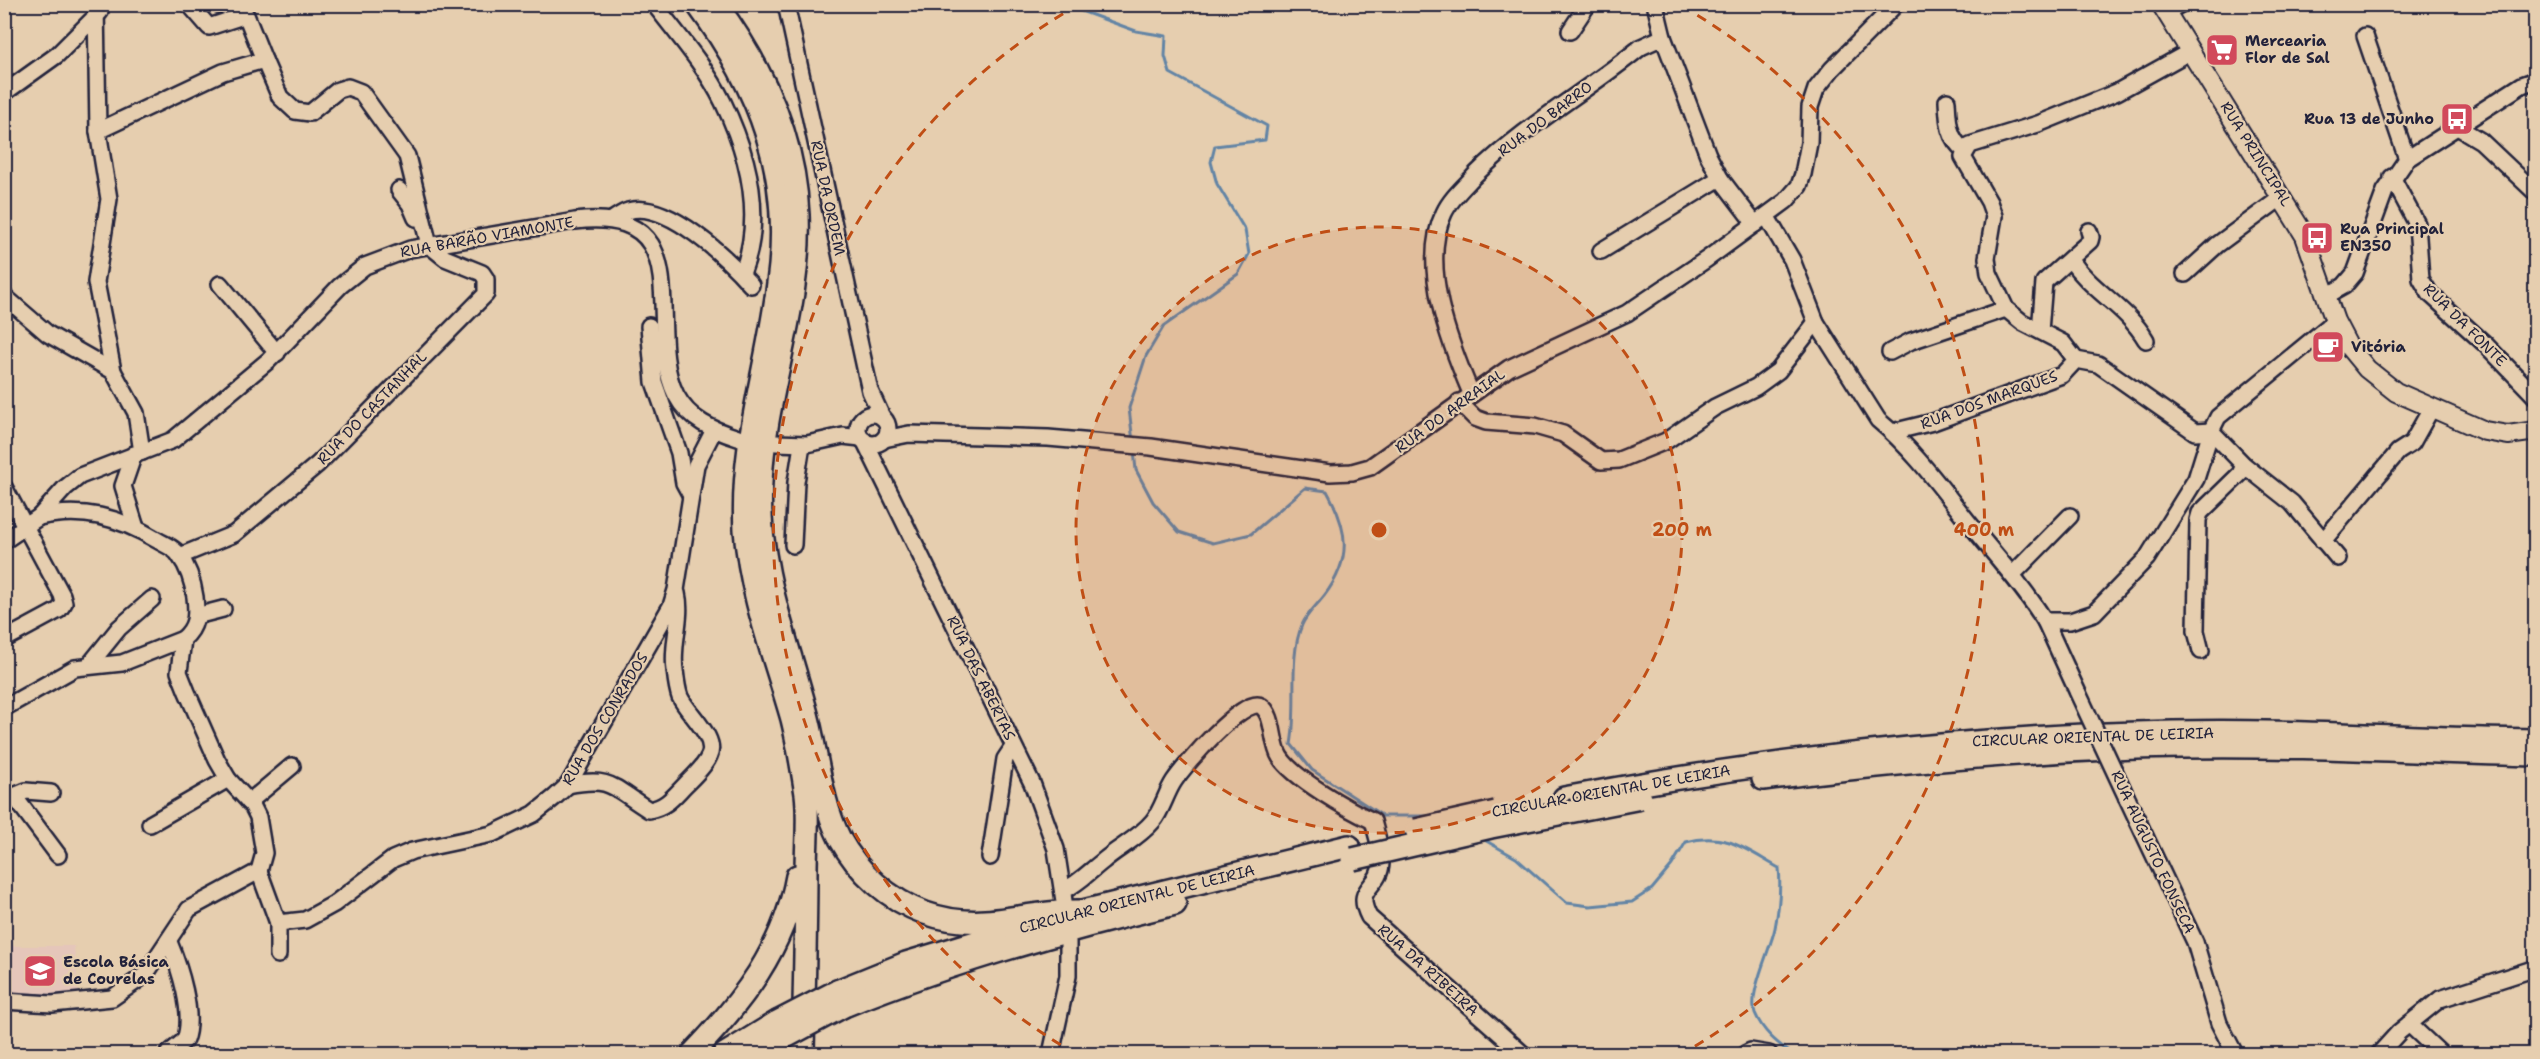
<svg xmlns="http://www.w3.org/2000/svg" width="2540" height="1059" font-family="'Shantell Sans',sans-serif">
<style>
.built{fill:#e5c6ba}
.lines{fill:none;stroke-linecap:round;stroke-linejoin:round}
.stream{stroke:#6284a5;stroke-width:3}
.minor-casing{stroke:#22223b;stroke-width:20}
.major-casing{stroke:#22223b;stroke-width:22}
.highway-casing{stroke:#22223b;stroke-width:26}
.minor{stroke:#e6ceaf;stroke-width:15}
.major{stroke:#e6ceaf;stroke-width:18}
.highway{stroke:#e6ceaf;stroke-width:21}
.minor-bridge-casing{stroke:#22223b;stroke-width:20;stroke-linecap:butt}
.highway-bridge-casing{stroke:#22223b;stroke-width:26;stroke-linecap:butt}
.minor-bridge{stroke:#e6ceaf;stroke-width:15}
.highway-bridge{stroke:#e6ceaf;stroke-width:21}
.ring{fill:none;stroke:#c04e15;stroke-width:3;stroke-dasharray:10 8}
.labels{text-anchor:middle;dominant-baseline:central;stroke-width:4.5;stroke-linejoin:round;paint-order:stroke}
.poi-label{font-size:15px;font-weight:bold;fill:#22223b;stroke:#e6ceaf;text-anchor:start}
.street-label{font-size:15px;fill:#22223b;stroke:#e6ceaf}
.centre{fill:#c04e15;stroke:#e6ceaf;stroke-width:3}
.ring-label{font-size:18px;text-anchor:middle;font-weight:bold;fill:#c04e15;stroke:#e6ceaf;stroke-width:4.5;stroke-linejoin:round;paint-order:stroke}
</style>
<rect width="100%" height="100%" fill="#e6ceaf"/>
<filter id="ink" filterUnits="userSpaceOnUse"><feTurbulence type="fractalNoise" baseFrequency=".0167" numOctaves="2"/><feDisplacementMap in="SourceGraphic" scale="12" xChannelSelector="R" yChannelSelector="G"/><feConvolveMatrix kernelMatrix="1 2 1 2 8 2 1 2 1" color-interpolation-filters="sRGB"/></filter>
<g filter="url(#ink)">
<path class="built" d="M4,946H74L79,996L26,999L5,996Z"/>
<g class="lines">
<g class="stream">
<path d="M1062,4L1136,31L1166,36L1165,56L1170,73L1267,126L1265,140L1215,146L1211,162L1217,184L1245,230L1249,254L1238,274L1164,326L1146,356L1129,408L1133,442"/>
<path d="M1134,451L1136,470L1153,502L1179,532L1213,543L1251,534L1305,488L1327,491C1349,531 1352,559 1324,596C1317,605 1306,615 1302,625C1288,657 1298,709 1291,744L1312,770L1383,816H1441"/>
<path d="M1481,838L1516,858L1567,903L1590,906L1632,902L1652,889L1672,865L1686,842C1725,831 1745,849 1779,868C1781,888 1779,908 1775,928C1771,948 1748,994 1755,1013C1763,1032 1777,1043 1792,1054"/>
</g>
<g class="minor-casing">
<g id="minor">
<path d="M96,4L98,131L109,199L96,282L113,371L136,413L142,452"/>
<path d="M654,4C678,35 706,67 723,102C749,156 764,218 742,274"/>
<path d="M786,4L870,391L882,417"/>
<path d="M1655,4L1663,37L1708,155L1720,178L1755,224"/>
<path d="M2166,12L2181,4"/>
<path d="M1570,31L1588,4"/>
<path d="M2365,36L2407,159"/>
<path d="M4,93L57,55L100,12"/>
<path d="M1947,101C1948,121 1948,138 1964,150"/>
<path d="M2456,126L2481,141L2536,193"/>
<path d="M98,131L223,72L264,60L246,15L209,27L189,4"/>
<path d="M2392,177L2417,224L2421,279L2430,294L2484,343L2536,397"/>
<path d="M399,190L410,204L416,218"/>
<path d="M1767,217L1792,260L1816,322L1878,420C1913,449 1941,488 1969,523C1995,555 2023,586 2045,621H2070L2094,613L2147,558L2196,479L2211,431L2218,417L2335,321"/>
<path d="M612,220C617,217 623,212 628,211C666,199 728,259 751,285"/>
<path d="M1601,251L1720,178"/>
<path d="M2070,259C2092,292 2126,306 2146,340"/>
<path d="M2185,274L2217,245L2282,197"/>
<path d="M220,284L277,353"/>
<path d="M4,296L48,334L113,371"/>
<path d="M2326,296L2344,286L2355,273L2385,191L2407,159L2522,85L2536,80"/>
<path d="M649,326L654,382L679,453L684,483L690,494"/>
<path d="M2040,331L2044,282L2090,241L2091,237L2089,231"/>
<path d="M1890,352L1911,341L2006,309"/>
<path d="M2076,360L2098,364L2195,432L2211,431L2244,465L2292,503L2338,558"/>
<path d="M1471,393C1450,344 1419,265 1444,213C1451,198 1465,186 1476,174C1526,125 1587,91 1641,47L1663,37"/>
<path d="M1459,402L1475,418L1486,422L1535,426L1563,434L1601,461L1619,460L1666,441L1715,407L1756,387L1778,371L1816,322"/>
<circle cx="873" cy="429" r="15"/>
<path d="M1892,432L1933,422L2062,375L2076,360L2063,343L2022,322L2006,309L1989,273L1987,258L1994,216L1989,202L1963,157L1970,145L2038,124L2117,92L2191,51"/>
<path d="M884,439L909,434L1048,438L1151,447L1330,473L1352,472L1370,467L1509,368L1627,313L1707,259L1786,201L1799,186L1803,174L1809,143L1810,107L1816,89L1832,69L1896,4"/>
<path d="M864,440L1032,783L1056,849L1064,901"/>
<path d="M776,443L807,444L843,436L861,438"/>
<path d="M134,454L123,486L136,528"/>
<path d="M4,487L62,595L64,603L59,610L9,637"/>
<path d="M4,541L39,517L65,488L80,476L173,440L269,360L340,286L365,266L410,249L575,221C704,206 642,328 676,395C689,420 713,430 738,438"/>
<path d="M2323,541L2398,452L2412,443L2431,409"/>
<path d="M793,545L796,482L802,445"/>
<path d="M180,556L234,534L318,464L486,294V279L482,273L445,258L429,245L407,156L361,92L348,87L338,90L310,113L295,111L280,97L264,60"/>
<path d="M2012,575L2070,516"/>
<path d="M196,616L223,609"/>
<path d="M2045,621L2078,693"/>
<path d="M2201,651L2196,631L2198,520L2200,513L2240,474L2244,465"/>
<path d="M90,664L119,628L152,599"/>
<path d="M4,708L75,668L122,663L183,639"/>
<path d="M568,785C613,776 613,788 649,810C667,807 674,796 686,784C693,777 705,766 709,756C718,738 688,714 680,697C677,689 676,679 675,670C671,644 683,618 677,593"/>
<path d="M14,796L58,855"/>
<path d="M2127,798L2195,942L2219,1023L2235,1054"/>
<path d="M4,800L26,791L51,793"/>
<path d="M249,802L292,766"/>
<path d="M150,824L228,779"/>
<path d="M990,857L1005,759L1013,747"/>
<path d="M259,871L278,923L305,920L334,904L393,859L412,851L492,834L534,814L555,797L568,785L671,606L676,590L696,465L714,430"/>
<path d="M1063,891C1079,883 1089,872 1103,861C1119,847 1139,838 1153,821C1162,810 1166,793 1174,781C1184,766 1244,696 1261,706C1275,715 1271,743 1280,757C1293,778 1349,810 1373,821C1376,833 1382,850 1381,863C1380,889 1353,886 1369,917L1523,1054"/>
<path d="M278,955V923"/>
<path d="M4,1001L52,1004L112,998L145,975L189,909L259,871L264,853L258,817L252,805L228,779L217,760L187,692L179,672L183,639C197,627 197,615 195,597C193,583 188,567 179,555C175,548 163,544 157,540C119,517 82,507 39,517"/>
<path d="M2409,1024L2441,1054"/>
<path d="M168,1054L185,1040C195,1014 179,966 169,942"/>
<path d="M1051,1054L1068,976V941"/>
<path d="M1745,1054L1751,1051L1769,1054"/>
<path d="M2379,1054L2399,1032L2440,999L2536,968"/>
</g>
</g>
<g class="major-casing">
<path id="major" d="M2161,4L2305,236L2335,321L2348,346L2367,369L2396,392L2485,431L2508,435L2536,431"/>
</g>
<g class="highway-casing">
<g id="highway">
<path d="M697,4C760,89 793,175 778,283C768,366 740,445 745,530C750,595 774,656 792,719C798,743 802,769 806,794C809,818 806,845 806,870C806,931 804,993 803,1054"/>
<path d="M716,4C762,66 795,138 798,215C802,306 765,392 761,482C756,567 789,642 809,722C818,760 822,804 840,839C858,872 889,900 925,913C984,934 1025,909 1083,911"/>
<path d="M1763,779C1902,762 2041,749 2181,747C2299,745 2417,752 2536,755"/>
<path d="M1564,798C1765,760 1969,736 2173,732C2294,729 2415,739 2536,740"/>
<path d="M1071,914L1349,846"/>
<path d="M837,991L906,963L1015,930"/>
<path d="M844,1006C952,962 1061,931 1175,904"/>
<path d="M692,1054C742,1002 784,949 797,876"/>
<path d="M725,1054L777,1022"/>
<path d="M755,1054L780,1040"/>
</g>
</g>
<use href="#minor" class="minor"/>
<use href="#major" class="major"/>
<use href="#highway" class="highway"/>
<g class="minor-bridge-casing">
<path id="minor-bridge" d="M2078,693L2127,798"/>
</g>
<g class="highway-bridge-casing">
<g id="highway-bridge">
<path d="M1416,830L1496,812"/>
<path d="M1353,859L1491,827L1641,798"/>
<path d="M777,1022L837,991"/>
<path d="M780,1040L844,1006"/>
</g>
</g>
<use href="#minor-bridge" class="minor-bridge"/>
<use href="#highway-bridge" class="highway-bridge"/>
</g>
</g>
<circle cx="1379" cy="530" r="303" fill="#c04e15" fill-opacity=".12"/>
<g class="ring">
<circle cx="1379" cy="530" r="303"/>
<path d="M1076 1054A605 605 0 0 1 1076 6M1682 6A605 605 0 0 1 1682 1054"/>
</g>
<defs>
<g id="supermarket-square" transform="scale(1.725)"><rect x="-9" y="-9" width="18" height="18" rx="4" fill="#d1495b" stroke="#e6ceaf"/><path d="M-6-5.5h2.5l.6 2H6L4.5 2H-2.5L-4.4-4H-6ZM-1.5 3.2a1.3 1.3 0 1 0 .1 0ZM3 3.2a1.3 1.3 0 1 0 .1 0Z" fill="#fff"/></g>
<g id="bus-square" transform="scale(1.725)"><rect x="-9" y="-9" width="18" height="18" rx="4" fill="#d1495b" stroke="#e6ceaf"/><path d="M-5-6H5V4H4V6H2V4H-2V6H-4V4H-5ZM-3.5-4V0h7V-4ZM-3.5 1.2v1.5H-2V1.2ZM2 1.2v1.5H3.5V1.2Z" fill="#fff"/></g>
<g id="cafe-square" transform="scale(1.725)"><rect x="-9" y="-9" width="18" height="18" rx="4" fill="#d1495b" stroke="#e6ceaf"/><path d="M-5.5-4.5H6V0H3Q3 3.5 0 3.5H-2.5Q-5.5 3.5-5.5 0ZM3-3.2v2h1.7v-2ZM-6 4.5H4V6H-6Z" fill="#fff"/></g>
<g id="school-square" transform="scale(1.725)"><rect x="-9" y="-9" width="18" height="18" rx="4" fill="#d1495b" stroke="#e6ceaf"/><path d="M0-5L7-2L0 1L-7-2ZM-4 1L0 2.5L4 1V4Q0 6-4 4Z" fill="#fff"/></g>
</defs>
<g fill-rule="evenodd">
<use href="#supermarket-square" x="2222" y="50"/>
<use href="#bus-square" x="2457" y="119"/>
<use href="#bus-square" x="2317" y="238"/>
<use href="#cafe-square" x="2328" y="347"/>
<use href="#school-square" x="40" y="971"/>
</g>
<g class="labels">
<g class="poi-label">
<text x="2245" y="41">Mercearia<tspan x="2245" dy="17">Flor de Sal</tspan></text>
<text x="2434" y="119" text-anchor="end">Rua 13 de Junho</text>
<text x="2340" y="229">Rua Principal<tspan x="2340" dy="17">EN350</tspan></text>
<text x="2351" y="347">Vitória</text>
<text x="63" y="962">Escola Básica<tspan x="63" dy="17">de Courelas</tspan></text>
</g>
<g class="street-label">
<text transform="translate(1545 119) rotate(-37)">RUA DO BARRO</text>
<text transform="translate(2256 154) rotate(58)">RUA PRINCIPAL</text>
<text transform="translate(828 198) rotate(78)">RUA DA ORDEM</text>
<text transform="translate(487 237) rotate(-10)">RUA BARÃO VIAMONTE</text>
<text transform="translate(2465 325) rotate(45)">RUA DA FONTE</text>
<text transform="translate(1989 400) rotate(-20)">RUA DOS MARQUES</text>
<text transform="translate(372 408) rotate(-46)">RUA DO CASTANHAL</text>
<text transform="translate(1450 411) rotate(-36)">RUA DO ARRAIAL</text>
<text transform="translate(981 678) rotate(64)">RUA DAS ABERTAS</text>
<text transform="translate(605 719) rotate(-59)">RUA DOS CONRADOS</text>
<text transform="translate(2093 737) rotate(-2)">CIRCULAR ORIENTAL DE LEIRIA</text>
<text transform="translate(1611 791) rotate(-10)">CIRCULAR ORIENTAL DE LEIRIA</text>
<text transform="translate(2153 852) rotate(65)">RUA AUGUSTO FONSECA</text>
<text transform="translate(1137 899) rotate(-14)">CIRCULAR ORIENTAL DE LEIRIA</text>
<text transform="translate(1428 970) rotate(42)">RUA DA RIBEIRA</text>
</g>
</g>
<circle cx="1379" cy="530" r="9" class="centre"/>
<g class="ring-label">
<text x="1682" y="536">200 m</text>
<text x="1984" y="536">400 m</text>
</g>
<rect width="2540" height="1059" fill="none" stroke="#e6ceaf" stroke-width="24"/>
<rect x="12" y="12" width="2516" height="1035" fill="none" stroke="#22223b" stroke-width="2" filter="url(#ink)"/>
</svg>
